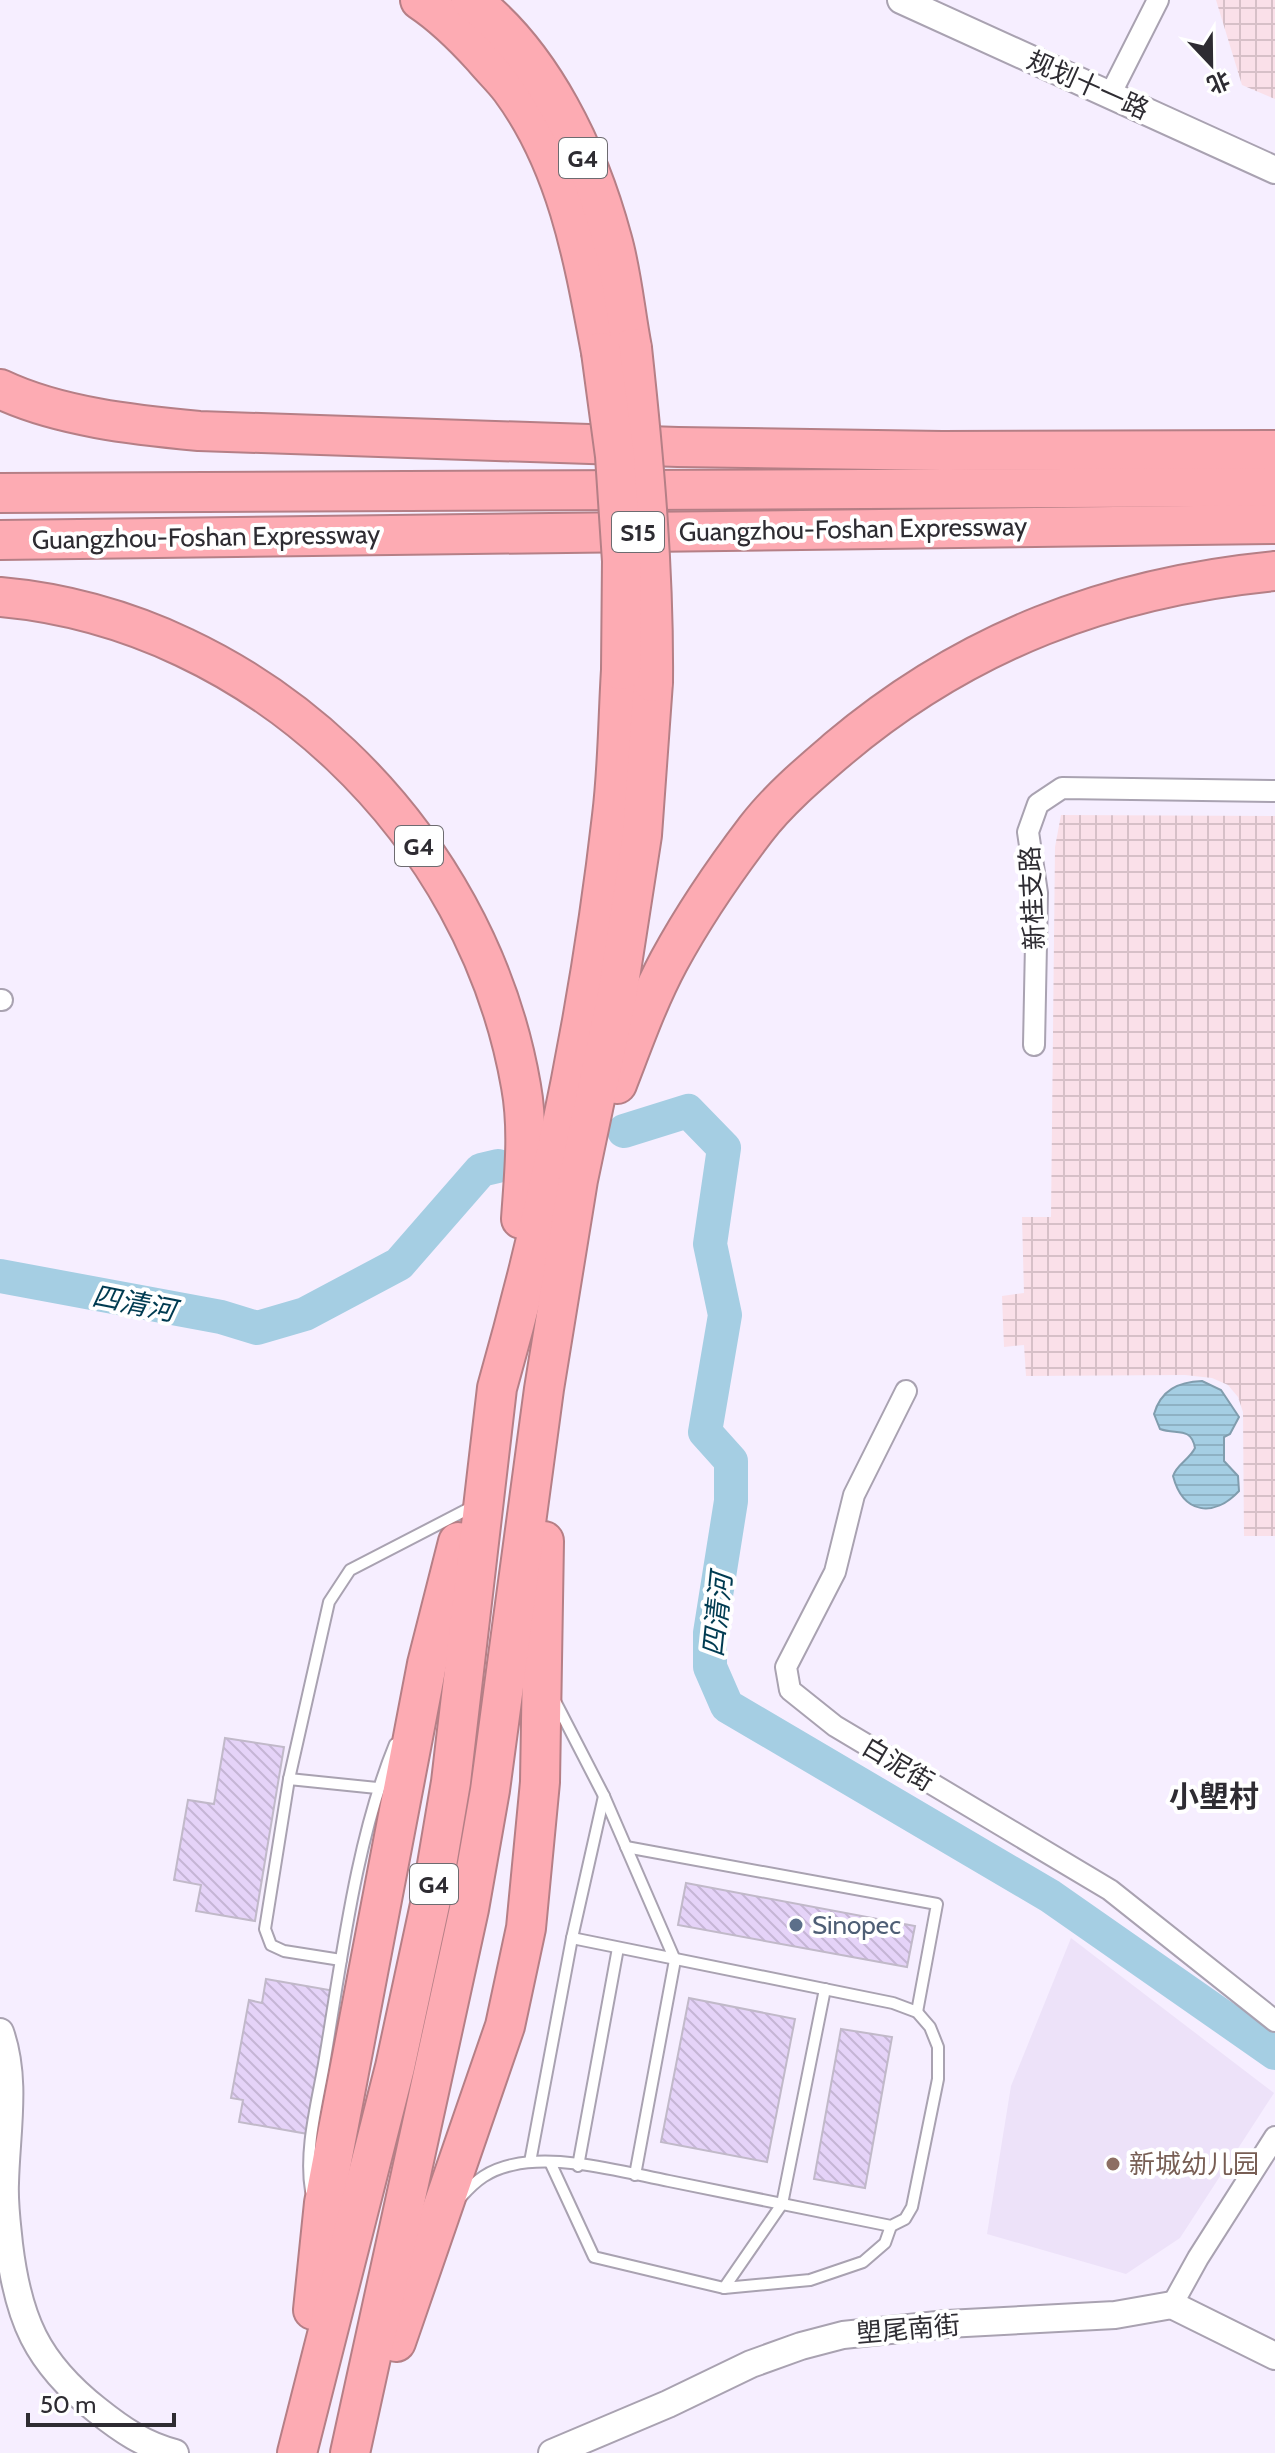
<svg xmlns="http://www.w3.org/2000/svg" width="1275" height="2453" font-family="Cabin,'Noto Sans SC',sans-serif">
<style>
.built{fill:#ede2f9}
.industrial{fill:url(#industrial-grid)}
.water{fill:url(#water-rules);stroke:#819dae;stroke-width:2}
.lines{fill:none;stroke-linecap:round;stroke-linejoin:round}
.river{stroke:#a5cee3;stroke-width:34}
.building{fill:url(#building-back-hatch);stroke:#c1b9c9;stroke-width:2}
.service-casing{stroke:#a9a2b1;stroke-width:14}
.minor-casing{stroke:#a9a2b1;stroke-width:24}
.tertiary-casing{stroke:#a9a2b1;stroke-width:30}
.motorway-casing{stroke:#b57f86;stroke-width:42}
.service{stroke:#fff;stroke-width:10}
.minor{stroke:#fff;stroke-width:20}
.tertiary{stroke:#fff;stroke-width:26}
.motorway{stroke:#fdabb3;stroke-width:38}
.motorway-bridge-casing{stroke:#b57f86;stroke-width:42;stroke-linecap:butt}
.motorway-bridge{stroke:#fdabb3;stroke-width:38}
.service-dot{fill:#5c6f8a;stroke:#fff;stroke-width:3}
.education-dot{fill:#8d6e63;stroke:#fff;stroke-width:3}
.labels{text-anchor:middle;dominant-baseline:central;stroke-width:8;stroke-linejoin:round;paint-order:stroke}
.shield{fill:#fff;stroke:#6d6b70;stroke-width:2}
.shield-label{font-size:24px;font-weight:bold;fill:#2e2c32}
.street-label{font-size:26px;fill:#2e2c32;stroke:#fff}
.service-label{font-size:26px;fill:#4e5e75;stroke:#fff;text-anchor:start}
.education-label{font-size:26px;fill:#785e54;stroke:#fff;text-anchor:start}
.water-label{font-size:28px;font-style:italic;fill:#003b51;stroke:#fff}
.quarter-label{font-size:30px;font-weight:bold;fill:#2e2c32;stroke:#fff}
</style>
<defs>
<pattern id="industrial-grid" width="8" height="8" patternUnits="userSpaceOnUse" patternTransform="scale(2)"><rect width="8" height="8" fill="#fae0e9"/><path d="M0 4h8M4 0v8" fill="none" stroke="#d7c0c8"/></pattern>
<pattern id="water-rules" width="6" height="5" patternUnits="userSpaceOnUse" patternTransform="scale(2)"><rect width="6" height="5" fill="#a5cee3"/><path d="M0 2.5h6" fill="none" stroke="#8eb1c3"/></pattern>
<pattern id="building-back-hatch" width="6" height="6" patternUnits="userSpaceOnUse" patternTransform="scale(2)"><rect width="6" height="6" fill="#e5d3f8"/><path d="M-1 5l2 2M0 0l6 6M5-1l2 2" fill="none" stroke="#c5b5d5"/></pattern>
</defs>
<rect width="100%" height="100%" fill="#f6eeff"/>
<path class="built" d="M1071,1938L1274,2093L1180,2238L1126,2274L987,2234L1011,2086Z"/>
<g class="industrial">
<path d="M1216,0H1275V99L1242,85Z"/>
<path d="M1061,815L1275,816V1536H1244L1243,1412L1238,1397L1228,1385L1212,1378L1185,1375L1026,1376L1024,1345L1004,1347L1002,1296L1024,1293L1022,1217H1051L1055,847Z"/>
</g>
<path class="water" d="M1202,1381L1221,1390L1239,1417L1230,1434L1224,1437V1461L1238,1476L1239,1491C1214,1518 1183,1514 1173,1476C1177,1464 1189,1460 1195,1448C1191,1426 1176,1435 1160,1429L1154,1414C1161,1390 1178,1382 1202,1381Z"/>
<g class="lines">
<g class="river">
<path d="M624,1131L688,1111L724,1148L710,1244L725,1315L705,1432L731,1461V1501L710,1633V1667L727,1706L1050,1896L1275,2053"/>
<path d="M0,1276L221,1317L257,1328L305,1314L399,1264L481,1170L498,1166"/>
</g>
</g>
<g class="building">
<path d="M225,1738L284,1747L255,1921L196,1911L201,1885L174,1880L188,1800L214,1804Z"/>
<path d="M686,1883L915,1926L907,1967L678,1925Z"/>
<path d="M266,1979L335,1991L308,2134L239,2122L243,2100L231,2098L249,2000L262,2003Z"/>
<path d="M689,1998L795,2019L767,2162L661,2142Z"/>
<path d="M841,2029L892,2037L865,2188L814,2179Z"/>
</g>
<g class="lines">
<g class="service-casing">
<g id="service">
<path d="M555,1701L604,1796L675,1960L635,2175"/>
<path d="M289,1779L377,1788"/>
<path d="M626,1847L937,1904L917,2012"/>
<path d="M341,1960L284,1951L271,1945L265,1929L289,1779L329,1602L350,1570L466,1510"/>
<path d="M530,2162L572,1938L604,1796"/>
<path d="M550,2162L594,2257L724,2288L810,2280L863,2262L885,2243L891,2226"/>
<path d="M578,2166L618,1948"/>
<path d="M311,2191C304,2148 318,2101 325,2058C342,1957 356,1839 395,1744"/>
<path d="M461,2197C476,2180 489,2170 512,2165C558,2154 623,2172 669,2181C743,2196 817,2211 891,2226L905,2219L912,2207L938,2079V2047L930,2027L917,2012L893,2003L572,1938"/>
<path d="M724,2288L782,2204L825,1989"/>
</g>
</g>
<g class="minor-casing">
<g id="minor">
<path d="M1110,95L1158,0"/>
<path d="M0,1000H2"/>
<path d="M1034,1045L1037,893L1028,832L1038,804L1062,788L1275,791"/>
<path d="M906,1391L854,1495L835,1572L786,1667L790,1690L835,1726L1110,1890L1275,2021"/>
<path d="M1172,2305L1198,2258L1275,2137"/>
</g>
</g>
<g class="tertiary-casing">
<g id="tertiary">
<path d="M901,0L1275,170"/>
<path d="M0,2032C17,2079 6,2134 5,2183C4,2203 7,2224 9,2244C18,2318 36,2362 97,2410C122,2430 144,2445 175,2453"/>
<path d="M552,2453L668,2404L751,2364L801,2346L843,2335L947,2324L1115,2315L1172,2305L1275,2356"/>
</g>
</g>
<g class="motorway-casing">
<g id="motorway">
<path d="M420,0C444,16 464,36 483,57C492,68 503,78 511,89C568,166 584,261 601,352"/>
<path d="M471,0C543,55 589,153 612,239C622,274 625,312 632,348"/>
<path d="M0,389C59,417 135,425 199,431L678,447L942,451L1275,450"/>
<path d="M0,493L1275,487"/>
<path d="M0,540L1275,524"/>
<path d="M0,597C258,620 477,832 521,1086C529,1130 524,1175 521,1219"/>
<path d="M617,1084C633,1043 648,1000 669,961C694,915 724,871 756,829C779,799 810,773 838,749C966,641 1109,587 1275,571"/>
<path d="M313,2310L324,2203L427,1664L458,1542"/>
<path d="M396,2342L505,2026L526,1928L540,1782L544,1541"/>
<path d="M297,2453L395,2067L431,1900L451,1782L497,1388C550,1201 590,1009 612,816C618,767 618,718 621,670"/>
<path d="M350,2453L469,1909L490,1790L544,1389L578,1180L618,990L642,835L653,682"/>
</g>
</g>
<use href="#service" class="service"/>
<use href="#minor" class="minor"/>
<use href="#tertiary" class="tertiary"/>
<use href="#motorway" class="motorway"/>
<g class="motorway-bridge-casing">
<g id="motorway-bridge">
<path d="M632,348C644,459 654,570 653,682"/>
<path d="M601,352L615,456L622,561L621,670"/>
</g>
</g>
<use href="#motorway-bridge" class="motorway-bridge"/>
</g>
<circle class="service-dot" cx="796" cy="1925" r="8"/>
<circle class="education-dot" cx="1113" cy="2164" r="8"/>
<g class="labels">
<g class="shield">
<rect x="559" y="138" width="48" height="40" rx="6"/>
<rect x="612" y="512" width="52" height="40" rx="6"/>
<rect x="395" y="826" width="48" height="40" rx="6"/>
<rect x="410" y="1864" width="48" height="40" rx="6"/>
</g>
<g class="shield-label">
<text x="583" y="158">G4</text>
<text x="638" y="532">S15</text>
<text x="419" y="846">G4</text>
<text x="434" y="1884">G4</text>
</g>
<g class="street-label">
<text transform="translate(1088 85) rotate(24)">规划十一路</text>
<text transform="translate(853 529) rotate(-1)">Guangzhou-Foshan Expressway</text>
<text transform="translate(206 537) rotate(-1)">Guangzhou-Foshan Expressway</text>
<text transform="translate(1032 898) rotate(-93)">新桂支路</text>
<text transform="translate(898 1764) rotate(31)">白泥街</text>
<text transform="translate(908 2329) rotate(-5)">塱尾南街</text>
</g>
<g class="service-label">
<text x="812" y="1925">Sinopec</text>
</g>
<g class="education-label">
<text x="1129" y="2164">新城幼儿园</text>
</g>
<g class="water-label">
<text transform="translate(134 1303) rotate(11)">四清河</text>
<text transform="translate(717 1615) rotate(-84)">四清河</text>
</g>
<g class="quarter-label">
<text x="1214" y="1796">小塱村</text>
</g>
</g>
<g transform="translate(1211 64) rotate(158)" stroke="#ffffff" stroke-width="6" paint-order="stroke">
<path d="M0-6L14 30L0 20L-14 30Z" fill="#2e2c32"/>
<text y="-12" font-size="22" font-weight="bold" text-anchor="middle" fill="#2e2c32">北</text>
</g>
<path d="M28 2413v12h146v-12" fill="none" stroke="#2e2c32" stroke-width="4"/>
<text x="40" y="2413" font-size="24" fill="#2e2c32" stroke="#ffffff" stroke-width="6" paint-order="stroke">50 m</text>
</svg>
